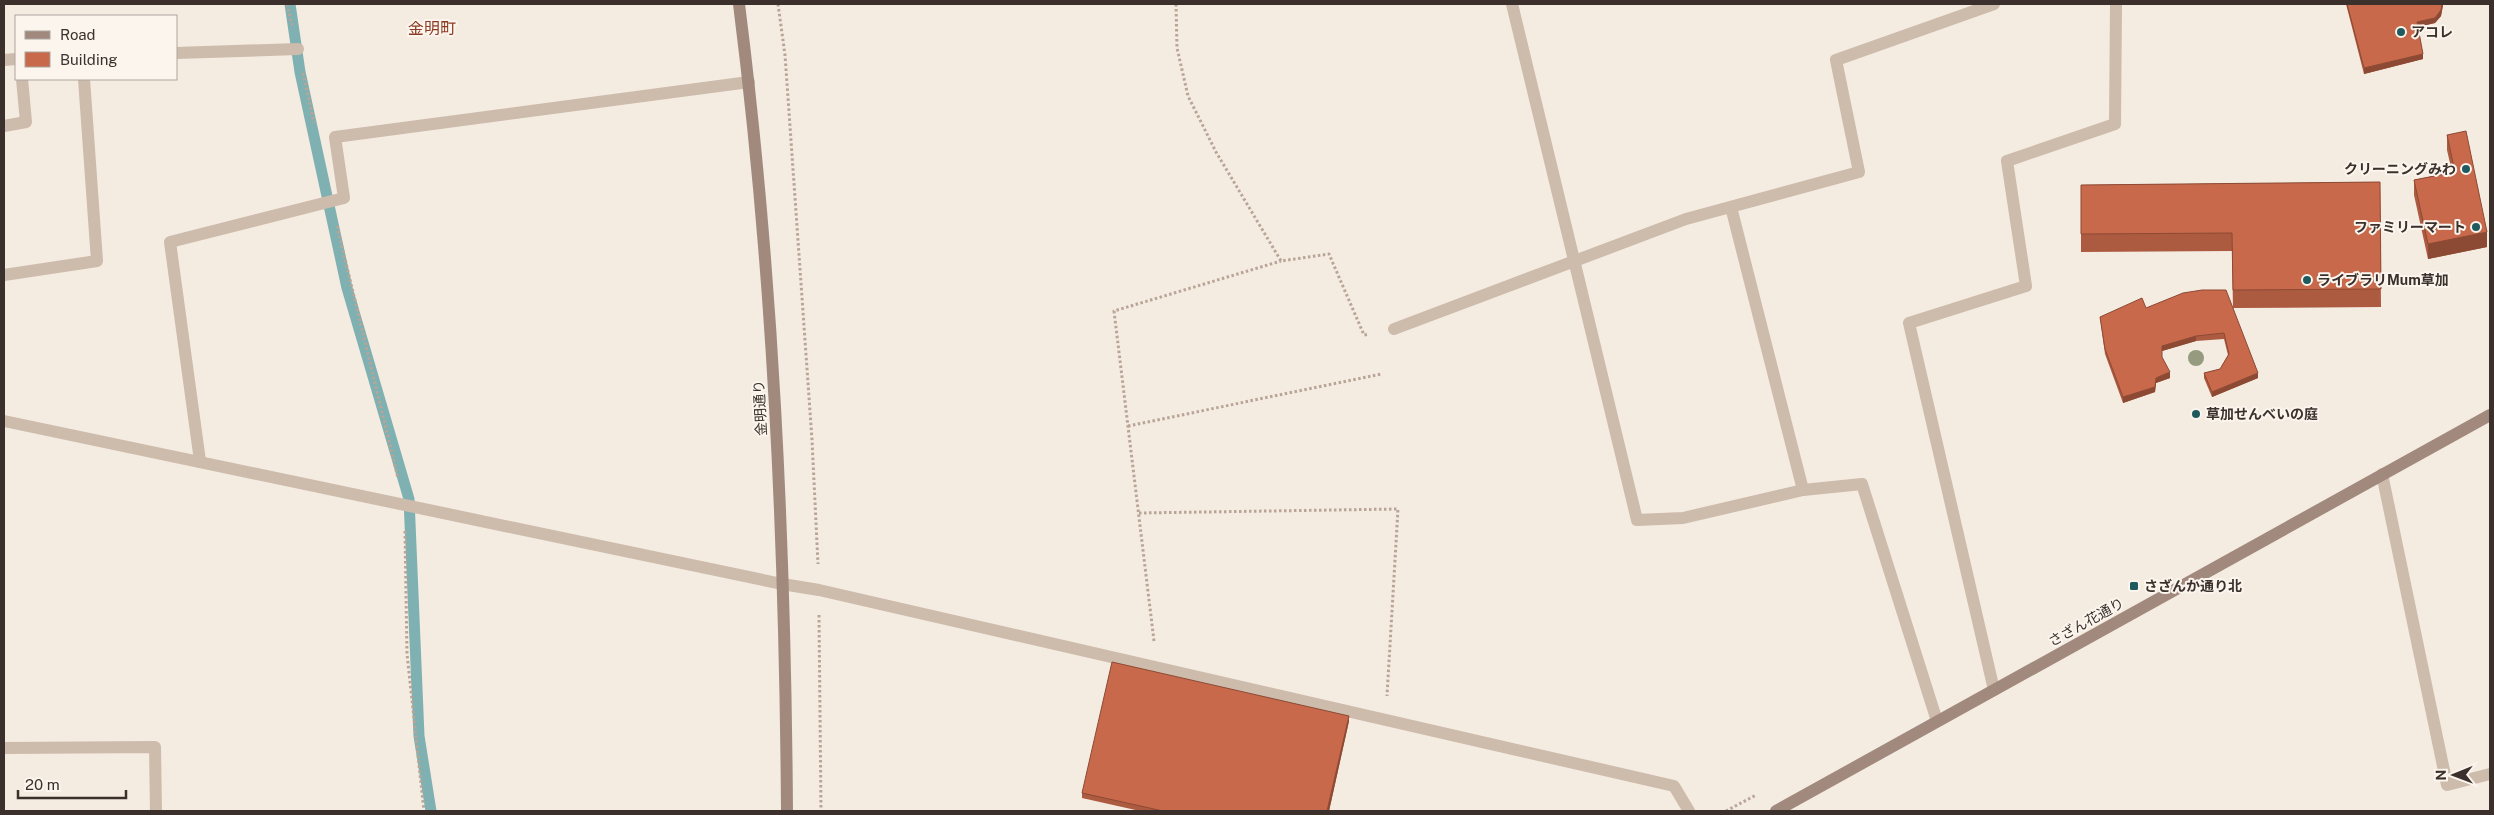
<svg xmlns="http://www.w3.org/2000/svg" width="2494" height="815" font-family="'Public Sans','Noto Sans JP',sans-serif">
<style>
.lines{fill:none;stroke-linecap:round;stroke-linejoin:round}
.stream{stroke:#7fb0b2;stroke-width:11}
.path{stroke:#b9a596;stroke-width:3;stroke-dasharray:2.5 2.5;stroke-linecap:butt}
.street{stroke:#cdbbac;stroke-width:12}
.secondary{stroke:#a18a7d;stroke-width:12}
.tree{fill:#969b7f}
.wall{fill:#ac5a40}
.shaded-wall{fill:#8c4a34}
.building{fill:#c8694b;stroke:#8c4a34}
.poi-dot{fill:#1f5a5e;stroke:#fbf5ee;stroke-width:2}
.labels{text-anchor:middle;dominant-baseline:central;stroke-width:4;stroke-linejoin:round;paint-order:stroke}
.poi-label{font-size:14px;font-weight:bold;fill:#3b302b;stroke:#fbf5ee;text-anchor:start}
.street-label{font-size:14px;fill:#3b302b;stroke:#fbf5ee}
.quarter-label{font-size:16px;fill:#8c3b22;stroke:#fbf5ee}
</style>
<rect width="100%" height="100%" fill="#f4ebe1"/>
<g class="lines">
<path class="stream" d="M290,4L300,72L347,288L409,499L419,736L431,811"/>
<g class="path">
<path d="M287,4L292,25"/>
<path d="M778,4L785,55L812,440L818,564"/>
<path d="M1176,4L1177,48L1188,96L1216,152L1281,261L1329,254L1364,335L1369,334"/>
<path d="M303,73L314,123"/>
<path d="M337,226L398,478"/>
<path d="M1128,426L1381,374"/>
<path d="M1139,513L1398,509L1387,696"/>
<path d="M405,531L407,654L424,811"/>
<path d="M819,615L821,811"/>
<path d="M1154,641L1114,311L1281,261"/>
<path d="M1726,811L1756,795"/>
</g>
<g class="street">
<path d="M1512,4L1637,520L1683,518L1803,490L1731,207"/>
<path d="M176,53L298,49"/>
<path d="M4,60L16,59"/>
<path d="M4,126L26,122L22,79"/>
<path d="M4,275L97,261L84,79"/>
<path d="M1394,329L1686,219L1859,172L1836,60L1994,4"/>
<path d="M4,421L782,584L819,590L1674,786L1689,811"/>
<path d="M200,461L170,242L344,198L335,137L749,82"/>
<path d="M2382,474L2447,785L2490,774"/>
<path d="M1803,490L1862,484L1937,721"/>
<path d="M1994,690L1909,323L2026,286L2007,161L2115,124L2116,4"/>
<path d="M4,748L155,747L156,811"/>
</g>
<g class="secondary">
<path d="M739,4C773,272 785,541 787,811"/>
<path d="M1776,811L2490,415"/>
</g>
</g>
<circle class="tree" cx="2196" cy="358" r="8"/>
<g class="wall">
<path d="M2346,4H2443V6L2441,16L2435,23L2418,27L2423,59L2364,74Z"/>
<path d="M2447,135L2487,247L2428,259L2414,195V180L2452,172L2447,150Z"/>
<path d="M2380,182L2381,307L2233,308L2232,251L2081,252V185Z"/>
<path d="M2202,290L2258,378L2212,397L2204,378V373L2220,369L2228,355L2224,339L2196,341L2162,351V357L2170,378L2156,383L2155,392L2123,403L2105,354L2100,317L2146,308Z"/>
<path d="M1349,721L1329,811H1140L1082,798V793Z"/>
</g>
<g class="shaded-wall">
<path d="M2443,4L2441,16L2435,23L2417,27V22Z"/>
<path d="M2423,54V59L2364,74V68Z"/>
<path d="M2487,232V247L2428,259V244Z"/>
<path d="M2196,336V341L2162,351V346Z"/>
<path d="M2170,372V378L2156,383L2155,392L2123,403V397L2156,378Z"/>
<path d="M2258,373V378L2212,397V392Z"/>
<path d="M1349,716V721L1329,811H1327Z"/>
</g>
<g class="building">
<path d="M2347,4H2442L2441,10L2435,18L2417,22L2423,54L2364,68Z"/>
<path d="M2466,131L2487,232L2428,244L2414,180L2455,172L2447,135Z"/>
<path d="M2380,182L2381,289L2233,290L2232,233L2081,234V185Z"/>
<path d="M2202,290H2226L2258,373L2212,392L2204,373L2220,369L2229,354L2224,333L2196,336L2162,346V357L2170,372L2156,378L2155,387L2123,397L2105,349L2100,317L2142,298L2146,308L2183,293Z"/>
<path d="M1112,662L1349,716L1327,811H1163L1082,793Z"/>
</g>
<g class="poi-dot">
<circle cx="2401" cy="32" r="5"/>
<circle cx="2466" cy="169" r="5"/>
<circle cx="2476" cy="227" r="5"/>
<circle cx="2307" cy="280" r="5"/>
<circle cx="2196" cy="414" r="5"/>
<rect x="2129" y="581" width="10" height="10" rx="2.5"/>
</g>
<g class="labels">
<g class="poi-label">
<text x="2411" y="32">アコレ</text>
<text x="2456" y="169" text-anchor="end">クリーニングみわ</text>
<text x="2466" y="227" text-anchor="end">ファミリーマート</text>
<text x="2317" y="280">ライブラリMum草加</text>
<text x="2206" y="414">草加せんべいの庭</text>
<text x="2144" y="586">さざんか通り北</text>
</g>
<g class="street-label">
<text transform="translate(760 408) rotate(-93)">金明通り</text>
<text transform="translate(2086 622) rotate(-29)">さざん花通り</text>
</g>
<g class="quarter-label">
<text x="432" y="28">金明町</text>
</g>
</g>
<rect width="2494" height="815" fill="none" stroke="#3b302b" stroke-width="10"/>
<rect x="15" y="15" width="162" height="65" fill="#fbf5ee" stroke="#aea6a0"/>
<rect x="25" y="31" width="25" height="8" fill="#a18a7d" stroke="#aea6a0"/>
<text x="60" y="40" font-size="15" fill="#3b302b">Road</text>
<rect x="25" y="52" width="25" height="15" fill="#c8694b" stroke="#aea6a0"/>
<text x="60" y="65" font-size="15" fill="#3b302b">Building</text>
<g transform="translate(2454 775) rotate(269)" stroke="#fbf5ee" stroke-width="4" paint-order="stroke">
<path d="M0-4L9 19L0 12L-9 19Z" fill="#3b302b"/>
<text y="-8" font-size="14" font-weight="bold" text-anchor="middle" fill="#3b302b">N</text>
</g>
<path d="M18 790v8h108v-8" fill="none" stroke="#3b302b" stroke-width="2.5"/>
<text x="25" y="790" font-size="15" fill="#3b302b" stroke="#fbf5ee" stroke-width="4" paint-order="stroke">20 m</text>
</svg>
